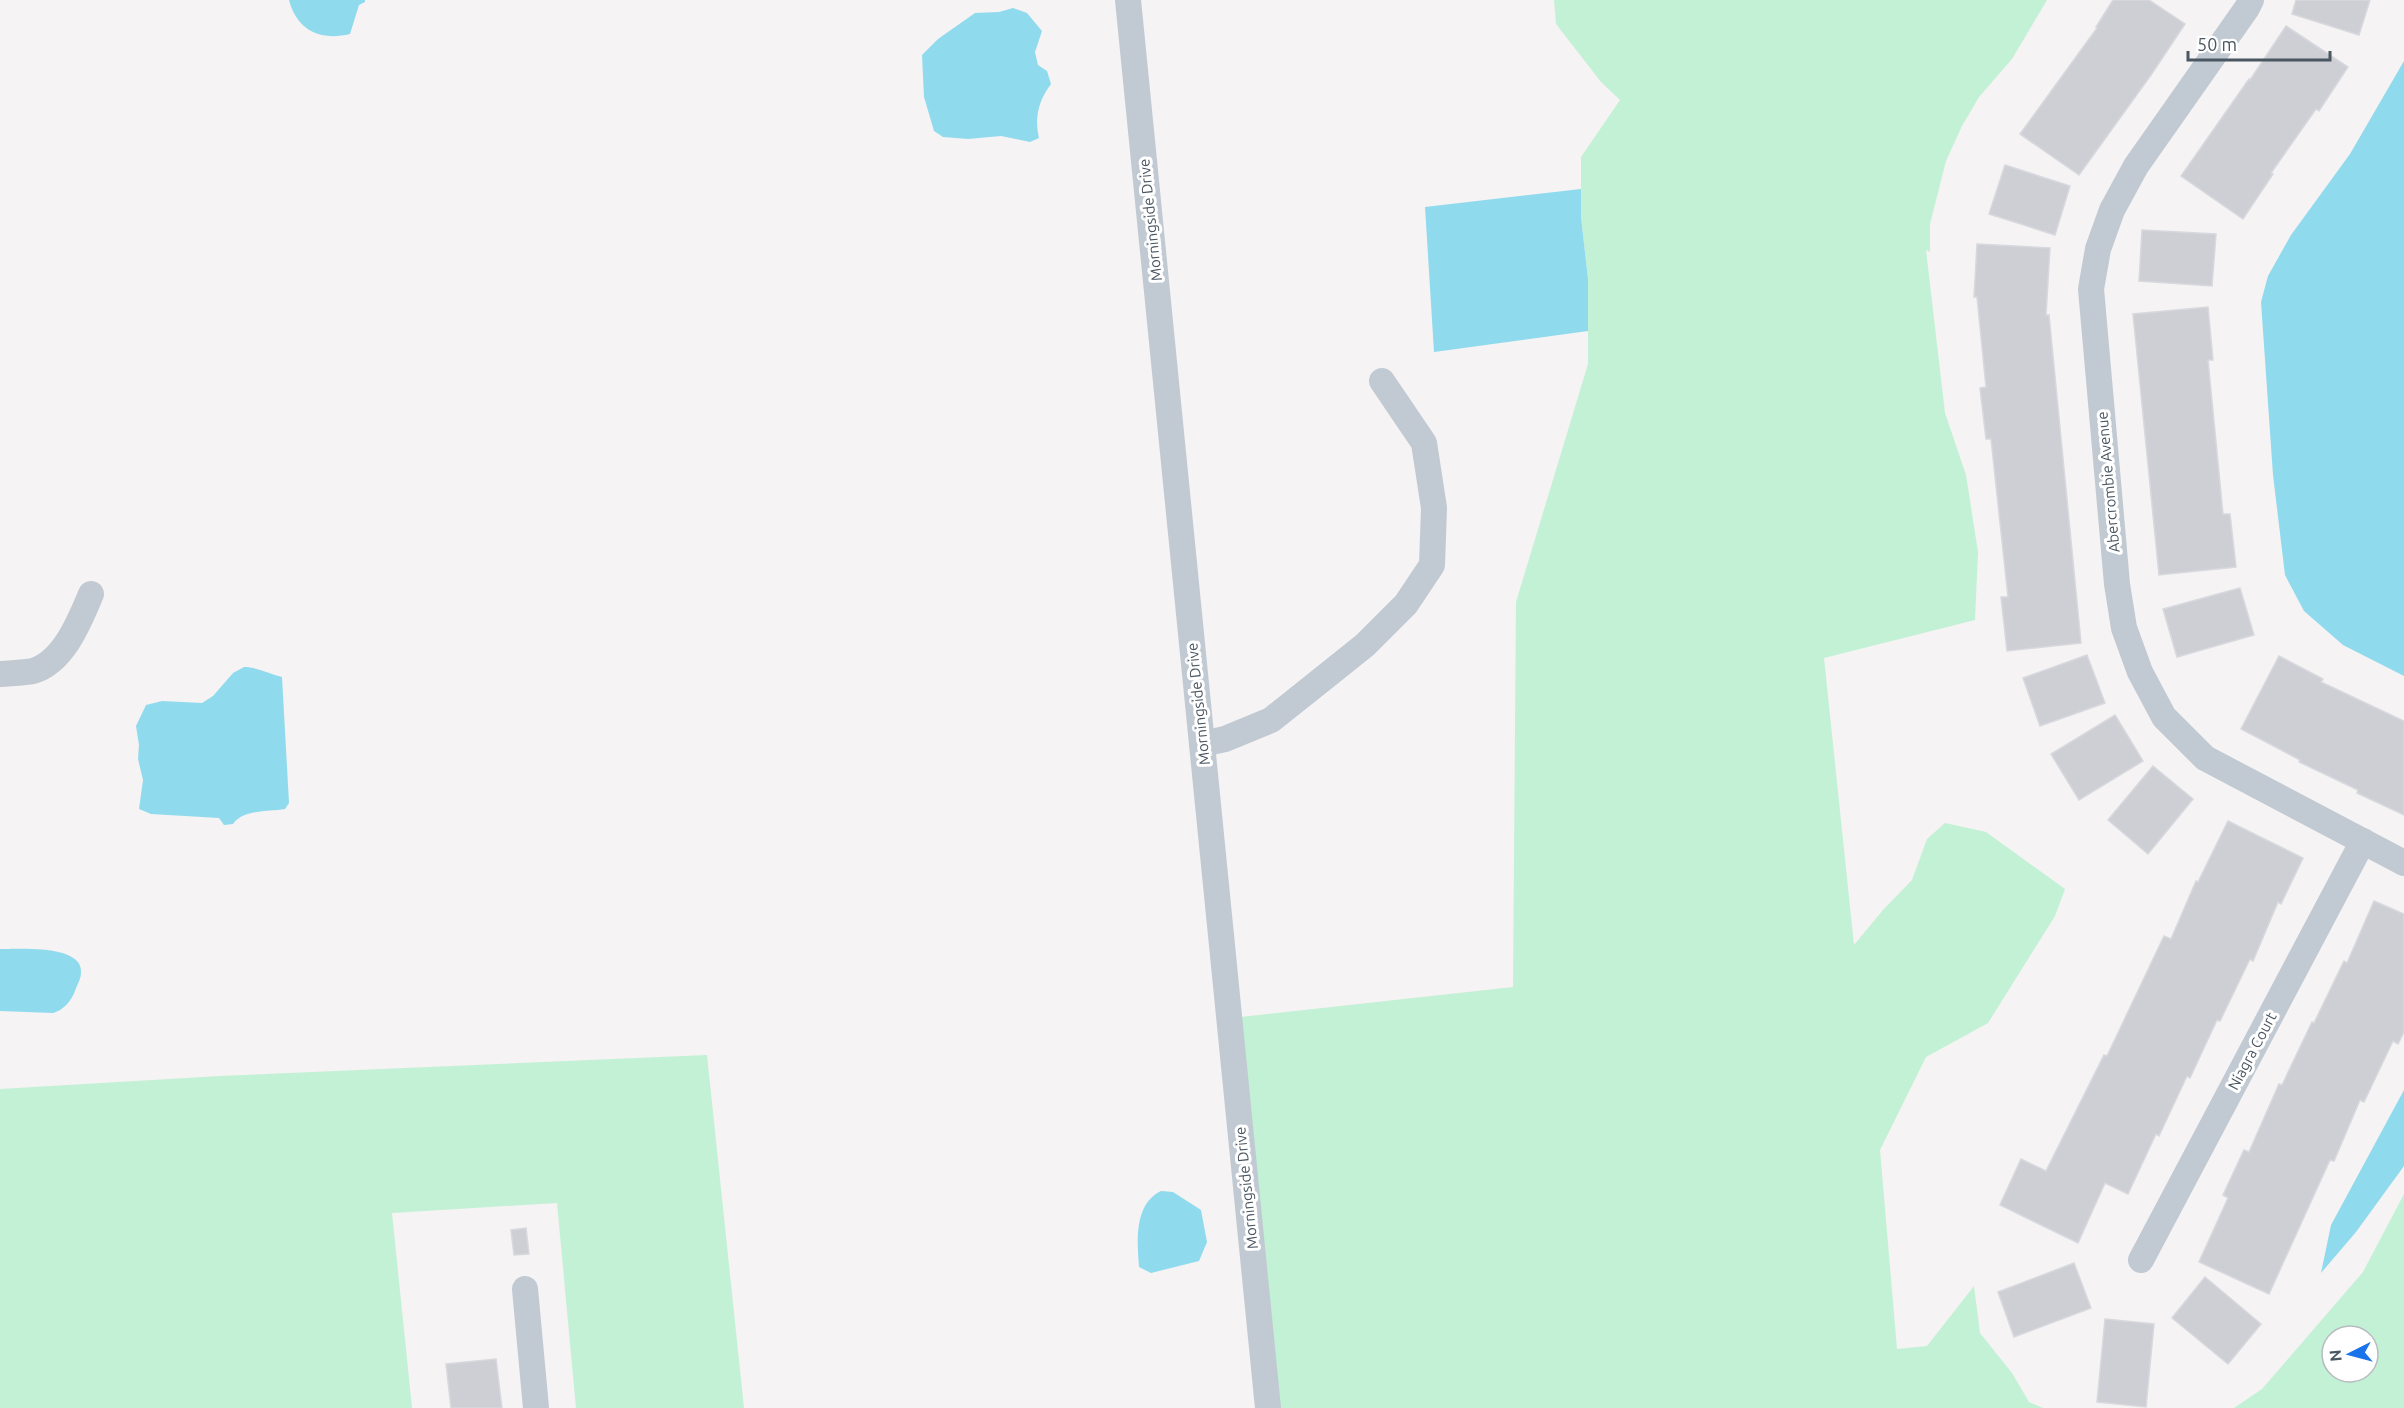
<svg xmlns="http://www.w3.org/2000/svg" width="2404" height="1408" font-family="Ubuntu,sans-serif">
<style>
.green{fill:#c3f1d5;fill-rule:evenodd}
.water{fill:#90daee}
.building{fill:#cdcfd5;stroke:#d7d9de;stroke-width:1.5}
.lines{fill:none;stroke-linecap:round;stroke-linejoin:round}
.minor{stroke:#c1cad2;stroke-width:26}
.labels{text-anchor:middle;dominant-baseline:central;stroke-width:6;stroke-linejoin:round;paint-order:stroke}
.street-label{font-size:15px;fill:#4a5661;stroke:#fff}
</style>
<rect width="100%" height="100%" fill="#f5f3f3"/>
<g class="green">
<path d="M1554,0H2047L2012,59L1979,97L1962,126L1946,161L1930,224V252L1926,250L1945,413L1966,475L1978,552L1975,620L1824,658L1854,945L1883,910L1912,880L1927,839L1945,823L1986,832L2065,889L2055,916L1988,1023L1926,1057L1880,1150L1897,1349L1927,1346L1974,1286L1980,1333L2012,1373L2029,1402L2043,1408H1273L1232,1018L1513,987L1516,602L1588,364V279L1581,217V157L1620,100L1601,82L1556,24Z"/>
<path d="M707,1055L744,1408H576L557,1203L392,1213L412,1408H0V1089L220,1076Z"/>
<path d="M2404,1194V1408H2234L2262,1389L2363,1272ZM2332,1336H2368V1372H2332Z"/>
</g>
<g class="water">
<path d="M289,0H365V2L359,5L350,34C321,41 297,31 289,0Z"/>
<path d="M1013,8L1027,13L1042,31L1035,52L1038,65L1047,71L1051,84C1039,100 1034,117 1039,138L1030,142L1001,136L968,139L943,137L934,131L924,97L922,55L938,39L975,13L999,12Z"/>
<path d="M2404,61V676L2343,645L2304,611L2285,575L2273,475L2261,302L2268,276L2291,235L2350,154Z"/>
<path d="M1581,189V217L1588,279V331L1434,352L1425,207Z"/>
<path d="M244,667C257,667 269,674 282,677L289,803L285,809C268,812 244,809 233,824L224,825L219,818L151,814L139,809L143,780L138,759L139,745L136,726L146,705L162,701L202,703L213,696L233,673Z"/>
<path d="M0,949C18,949 84,944 81,973C81,979 77,985 75,991C71,1001 64,1010 53,1013L0,1011Z"/>
<path d="M2404,1090V1166L2356,1232L2321,1273L2331,1225Z"/>
<path d="M1161,1191L1173,1192L1201,1210L1207,1242L1199,1261L1151,1273L1139,1267C1137,1241 1134,1204 1161,1191Z"/>
</g>
<g class="building">
<path d="M2113,0H2149L2185,24L2151,75L2079,175L2020,134L2097,28L2096,27Z"/>
<path d="M2296,0H2370L2359,35L2292,14Z"/>
<path d="M2286,26L2348,67L2319,111L2316,109L2271,173L2273,174L2243,219L2181,176L2249,79L2250,80Z"/>
<path d="M2005,165L2070,186L2055,235L1989,214Z"/>
<path d="M2142,230L2216,234L2212,286L2139,281Z"/>
<path d="M1977,244L2050,248L2046,315H2049L2081,643L2007,651L2001,597H2008L1991,439H1986L1980,388L1986,387L1977,297H1974Z"/>
<path d="M2208,307L2213,360H2208L2223,514H2230L2236,567L2159,575L2133,314Z"/>
<path d="M2240,588L2254,635L2177,657L2163,609Z"/>
<path d="M2087,655L2105,703L2040,726L2023,678Z"/>
<path d="M2279,656L2323,679L2321,682L2404,721V815L2357,793L2358,790L2299,762L2300,760L2241,729Z"/>
<path d="M2115,715L2143,761L2079,800L2051,754Z"/>
<path d="M2153,766L2193,799L2148,854L2108,820Z"/>
<path d="M2228,821L2303,858L2281,904L2278,902L2253,961L2250,959L2220,1021L2217,1020L2190,1078L2187,1076L2159,1136L2156,1134L2128,1194L2105,1183L2078,1243L2000,1205L2021,1159L2046,1171L2104,1055L2107,1056L2164,936L2171,939L2196,881L2198,882Z"/>
<path d="M2374,901L2404,914V1032L2398,1044L2393,1041L2364,1102L2360,1100L2334,1161L2330,1160L2269,1294L2199,1262L2228,1198L2223,1195L2244,1150L2249,1152L2279,1084L2282,1085L2312,1022L2314,1023L2344,961L2347,963Z"/>
<path d="M526,1228L529,1254L514,1255L511,1230Z"/>
<path d="M2074,1263L2091,1308L2014,1337L1998,1292Z"/>
<path d="M2205,1277L2261,1324L2228,1364L2172,1318Z"/>
<path d="M2105,1319L2154,1324L2146,1407L2097,1402Z"/>
<path d="M496,1359L502,1408H451L446,1364Z"/>
</g>
<g class="lines">
<g class="minor">
<path d="M1128,0L1268,1408"/>
<path d="M2251,0L2247,8L2136,166L2112,210L2098,249L2091,289L2117,584L2124,628L2140,672L2164,717L2205,758L2404,863"/>
<path d="M0,674C10,673 23,673 33,671C64,662 80,620 91,594"/>
<path d="M1202,744L1225,739L1271,720L1310,689L1365,645L1406,604L1432,565L1434,508L1424,443L1382,381"/>
<path d="M2141,1260L2363,841"/>
<path d="M525,1289L536,1408"/>
</g>
</g>
<g class="labels">
<g class="street-label">
<text transform="translate(1150 220) rotate(-96)">Morningside Drive</text>
<text transform="translate(2108 482) rotate(-95)">Abercrombie Avenue</text>
<text transform="translate(1198 704) rotate(-96)">Morningside Drive</text>
<text transform="translate(2252 1051) rotate(-62)">Niagra Court</text>
<text transform="translate(1246 1188) rotate(-96)">Morningside Drive</text>
</g>
</g>
<g transform="translate(2350 1354) rotate(264)"><circle r="28" fill="#ffffff" stroke="#b7bbc0" stroke-width="1.5"/>
<path d="M0-4.5L10 22L0 15L-10 22Z" fill="#1a73e8"/>
<text y="-9" font-size="16" font-weight="bold" text-anchor="middle" fill="#4a5661">N</text>
</g>
<path d="M2188 51v9h142v-9" fill="none" stroke="#4a5661" stroke-width="3"/>
<text x="2197" y="51" font-size="18" fill="#4a5661" stroke="#ffffff" stroke-width="4.5" paint-order="stroke">50 m</text>
</svg>
